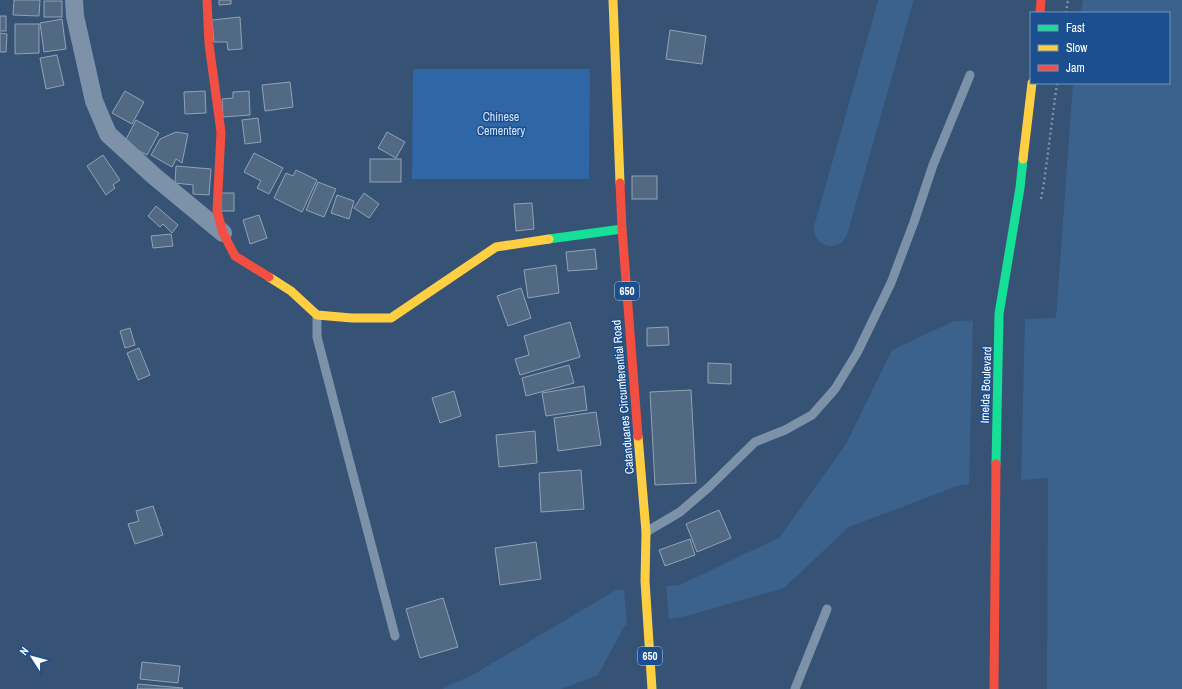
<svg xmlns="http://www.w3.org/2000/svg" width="1182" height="689" font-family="'Archivo Narrow',sans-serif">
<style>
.green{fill:#2f66a5}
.water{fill:#3b618d}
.pier{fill:#365274}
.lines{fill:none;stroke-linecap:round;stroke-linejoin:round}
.river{stroke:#3b618d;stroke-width:34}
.building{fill:#526984;stroke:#92a2b6}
.path{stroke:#7d92a8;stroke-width:2.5;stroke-dasharray:2 3;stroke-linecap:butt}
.lane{stroke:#7d92a8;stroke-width:9}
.street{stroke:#7d92a8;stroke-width:18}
.fast{stroke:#16e098;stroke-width:9}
.slow{stroke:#ffcf43;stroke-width:9}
.jam{stroke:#f24e42;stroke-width:9}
.labels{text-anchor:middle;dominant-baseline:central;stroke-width:3;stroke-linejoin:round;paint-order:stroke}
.shield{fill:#1b4f8f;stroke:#bbcadd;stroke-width:1}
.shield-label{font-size:11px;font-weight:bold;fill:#fff}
.park-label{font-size:12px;fill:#cfe3fa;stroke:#1b4f8f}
.street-label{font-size:12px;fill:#fff;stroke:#1b4f8f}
</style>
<rect width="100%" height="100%" fill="#365274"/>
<path class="green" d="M413,69H590L589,179H412Z"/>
<path class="water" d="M1083,0H1182V689H1047L1048,478L960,485L849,527L784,588L683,617L625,625L598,675L561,689H442L476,673L616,590L680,585L780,537L846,444L892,350L954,321L1056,318L1073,83H1169V13H1081Z"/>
<g class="pier">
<path d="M1025,317L1021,482L969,486L973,319Z"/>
<path d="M666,584L669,621L627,625L624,587Z"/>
</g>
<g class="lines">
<path class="river" d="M831,229L896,0"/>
</g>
<g class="building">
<path d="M14,0H40L39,16L13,15Z"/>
<path d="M219,0H231V4L219,5Z"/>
<rect x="44" y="1" width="18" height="16"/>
<rect x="0" y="16" width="6" height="15"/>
<path d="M240,17L242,49L228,50L227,42H214L212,20Z"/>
<path d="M62,19L66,49L44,52L40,23Z"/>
<path d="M15,24H39V53L15,54Z"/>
<path d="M670,30L706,36L702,64L666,59Z"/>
<path d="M0,33L7,34L6,52H0Z"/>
<path d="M57,55L64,85L46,89L40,58Z"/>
<path d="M290,82L293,107L265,111L262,85Z"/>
<path d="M125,91L144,102L132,124L112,113Z"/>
<path d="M205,91L206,113L185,114L184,92Z"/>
<path d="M249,91L250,115L223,117L222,99L233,98V92Z"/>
<path d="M258,118L261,142L245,144L242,120Z"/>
<path d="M136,120L159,133L147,155L124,143Z"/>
<path d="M176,132L188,134L182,163L176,159L172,167L151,155L160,139Z"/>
<path d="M387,132L405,142L396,158L378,148Z"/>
<path d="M254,153L283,168L269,194L257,188L261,181L244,172Z"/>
<path d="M103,155L120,180L113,185L115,188L106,195L87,166Z"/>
<rect x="370" y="159" width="31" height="23"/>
<path d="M176,166L211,169L209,195L193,194V185L175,183Z"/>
<path d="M296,170L317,180L302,212L274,198L286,173L293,176Z"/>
<rect x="632" y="176" width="25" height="23"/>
<path d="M318,182L336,189L324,217L306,210Z"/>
<rect x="221" y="193" width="13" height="18"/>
<path d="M364,193L379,204L369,218L354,208Z"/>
<path d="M337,195L354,201L349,219L331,213Z"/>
<path d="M532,203L534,229L516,231L514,204Z"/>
<path d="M156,206L178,225L172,233L163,224L160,227L148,216Z"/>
<path d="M259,215L267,238L250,244L243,220Z"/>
<path d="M171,234L173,246L153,248L151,236Z"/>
<path d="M595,249L597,269L568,271L566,252Z"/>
<path d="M556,265L559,293L528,298L524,270Z"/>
<path d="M521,288L531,318L508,326L497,296Z"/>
<path d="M570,322L580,357L520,375L515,359L529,355L524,336Z"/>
<path d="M668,327L669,345L647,346V328Z"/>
<path d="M130,328L135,345L125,348L120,331Z"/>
<path d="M139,348L150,375L138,380L127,353Z"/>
<path d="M708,363L731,364V384L708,383Z"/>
<path d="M569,365L574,383L526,396L522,378Z"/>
<path d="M584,386L587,410L546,416L542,393Z"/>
<path d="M691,390L696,483L655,485L650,392Z"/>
<path d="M454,391L461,416L440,423L432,398Z"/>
<path d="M596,412L601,445L558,451L554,418Z"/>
<path d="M535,431L537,463L499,467L496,435Z"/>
<path d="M581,470L584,509L541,512L539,473Z"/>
<path d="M153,506L163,535L135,544L128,524L139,521L136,511Z"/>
<path d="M719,510L731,538L697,552L686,524Z"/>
<path d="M690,539L695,555L665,566L659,550Z"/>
<path d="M536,542L541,579L500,585L495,548Z"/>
<path d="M443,598L458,647L420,658L406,609Z"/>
<path d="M142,662L180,666L178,683L140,679Z"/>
<path d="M138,684L183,688L182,689H137Z"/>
</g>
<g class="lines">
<g class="path">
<path d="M1066,13L1068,0"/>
<path d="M1041,199L1044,183L1057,83"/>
</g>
<g class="lane">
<path d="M317,315V337L395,636"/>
<path d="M646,532L680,512L709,487L755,442L785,430L812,415L835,389L857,353L891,283L914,222L933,165L970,75"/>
<path d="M795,689L827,609"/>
</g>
<path class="street" d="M74,0L75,16L94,101L108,134L154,176L223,233"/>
<g class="fast">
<path d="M549,239L622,229"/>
<path d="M996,464L999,314L1020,188L1023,159"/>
</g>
<g class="slow">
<path d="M613,0L620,183"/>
<path d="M1023,159L1032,83"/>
<path d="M269,277L291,291L317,315L352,318H391L496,247L549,239"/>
<path d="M638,436L646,532L645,581L652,689"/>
</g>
<g class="jam">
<path d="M207,0L209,44L221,132L217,211L223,233L235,256L269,277"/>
<path d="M1040,13L1041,0"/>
<path d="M620,183L622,229L638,436"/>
<path d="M994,689L996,464"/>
</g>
</g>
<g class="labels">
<g class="shield">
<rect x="615" y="282" width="24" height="18" rx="3"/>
<rect x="638" y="647" width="24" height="18" rx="3"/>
</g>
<g class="shield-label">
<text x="627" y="291">650</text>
<text x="650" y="656">650</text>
</g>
<g class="park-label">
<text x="501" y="117">Chinese<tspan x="501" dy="14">Cementery</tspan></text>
</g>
<g class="street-label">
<text transform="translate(986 385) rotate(-88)">Imelda Boulevard</text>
<text transform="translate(623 397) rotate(-95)">Catanduanes Circumferential Road</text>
</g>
</g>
<rect x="1030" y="12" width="140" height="72" fill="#1b4f8f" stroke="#7695bc"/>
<rect x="1038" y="25" width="20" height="6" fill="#16e098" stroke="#7695bc"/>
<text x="1066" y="32" font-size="12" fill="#ffffff">Fast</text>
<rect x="1038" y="45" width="20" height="6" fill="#ffcf43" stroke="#7695bc"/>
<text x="1066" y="52" font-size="12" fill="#ffffff">Slow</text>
<rect x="1038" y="65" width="20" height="6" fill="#f24e42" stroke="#7695bc"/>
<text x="1066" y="72" font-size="12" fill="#ffffff">Jam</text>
<g transform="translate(32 657) rotate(306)" stroke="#1b4f8f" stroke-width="3" paint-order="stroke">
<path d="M0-3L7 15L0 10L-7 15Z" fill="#ffffff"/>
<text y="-6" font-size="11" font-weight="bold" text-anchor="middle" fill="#ffffff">N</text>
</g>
</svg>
